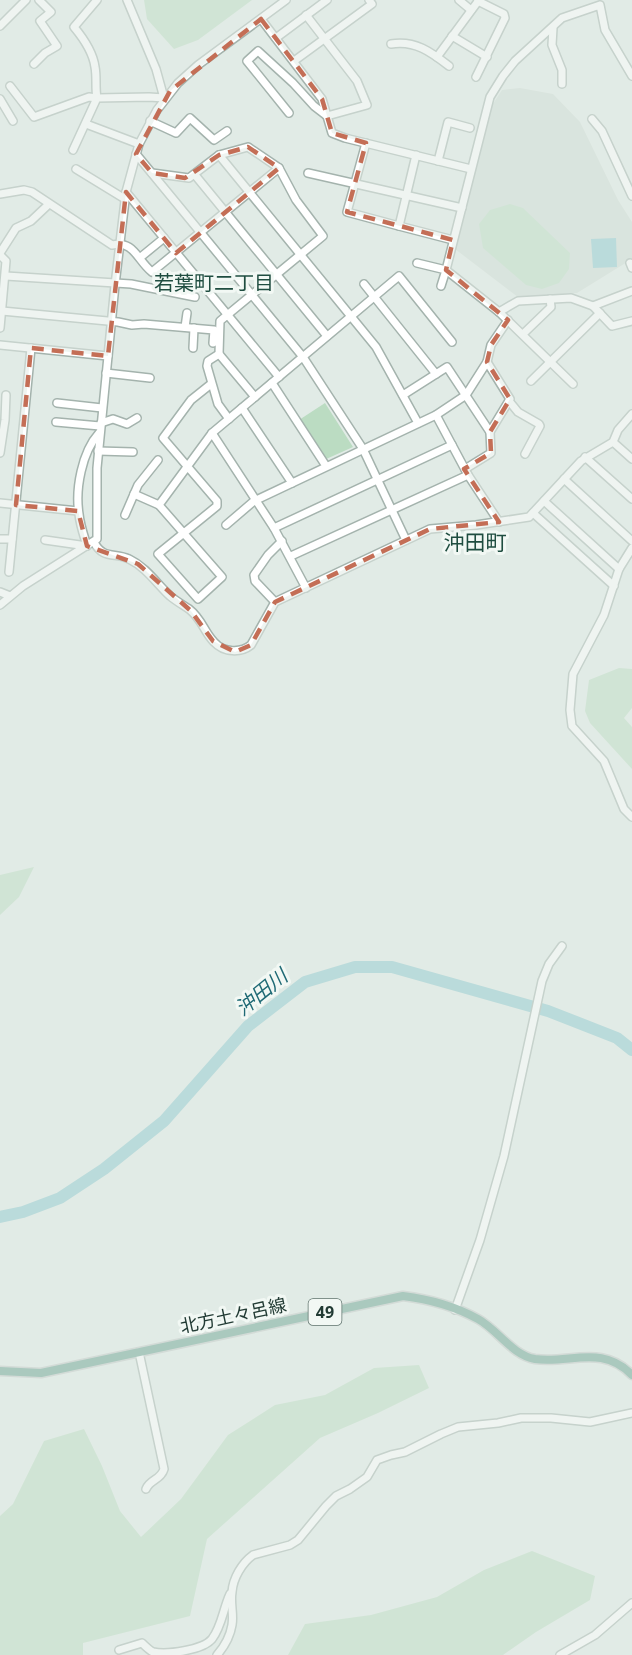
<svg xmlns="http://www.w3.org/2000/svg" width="632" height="1655" font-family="'Open Sans','Noto Sans JP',sans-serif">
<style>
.built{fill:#cfdbd5}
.green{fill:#bbdcc2}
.water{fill:#8bc7ce}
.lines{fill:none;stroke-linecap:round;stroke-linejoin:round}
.river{stroke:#8bc7ce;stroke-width:12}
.minor-casing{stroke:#a4b3ad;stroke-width:10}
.major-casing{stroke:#c1c8c6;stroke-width:11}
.minor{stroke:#fff;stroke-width:7}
.major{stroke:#679f8f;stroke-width:8}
.marked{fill:none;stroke:#c46e56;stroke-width:4.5;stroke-dasharray:12 8;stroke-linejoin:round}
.labels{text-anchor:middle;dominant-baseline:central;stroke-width:6;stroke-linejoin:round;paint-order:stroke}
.shield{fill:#f2f8f4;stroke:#60746e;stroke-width:1.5}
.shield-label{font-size:16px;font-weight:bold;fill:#223b34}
.street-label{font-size:18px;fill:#223b34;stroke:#f2f8f4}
.neighbourhood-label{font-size:20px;fill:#1f4d40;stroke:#f2f8f4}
.water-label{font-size:20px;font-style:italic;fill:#1f6a75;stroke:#f2f8f4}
.quarter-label{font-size:21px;fill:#1f4d40;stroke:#f2f8f4}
</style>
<rect width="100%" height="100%" fill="#e1ebe6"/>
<path class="built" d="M520,88L553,94L580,122L618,200L632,222V259L577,293L518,297L455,249L491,107L502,90Z"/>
<g class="green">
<path d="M144,0H252L198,40L174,49L147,19Z"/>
<path d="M510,204L523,208L570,253L569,269L559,283L542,289L526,285L483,248L479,224L490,210Z"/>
<path d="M325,403L353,447L324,460L299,420Z"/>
<path d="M619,668L632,669V708L624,718L632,727V769L590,723L585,711L589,680Z"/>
<path d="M34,867L19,897L0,915V875Z"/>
<path d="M419,1365L429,1388L378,1413L320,1438L207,1539L190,1616L83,1643V1655H0V1516L13,1504L44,1441L84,1429L102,1466L120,1511L141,1537L181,1499L228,1435L275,1405L325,1395L374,1368Z"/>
<path d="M532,1551L595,1576L590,1600L536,1632L503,1655H288L305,1624L371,1615L437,1597L484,1570Z"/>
</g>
<path class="water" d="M616,238L617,267L593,268L591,239Z"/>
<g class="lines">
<path class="river" d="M0,1217L23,1212L60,1198L104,1169L164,1121L248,1026L305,982L355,967H392L548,1011L617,1038L632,1050"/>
<g class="minor-casing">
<g id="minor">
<path d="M459,0L471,10"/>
<path d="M261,19L322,99L332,133L345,138L471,169"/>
<path d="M0,26L26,0"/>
<path d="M553,28L552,45L562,70V84"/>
<path d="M452,36L487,57"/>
<path d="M276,38L327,0"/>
<path d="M391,44C415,40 431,52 449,66"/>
<path d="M437,57L479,0"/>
<path d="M294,61L372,4L369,0"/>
<path d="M34,64L45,53L57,46L40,21L51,12L39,0"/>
<path d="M632,76L605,30L600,5L562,18L515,61L503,76L490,97L446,270L499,312L518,301L571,298L593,306L612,326L632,321"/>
<path d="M476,77L505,18L504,14L478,1"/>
<path d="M10,86L34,117L89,97L97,98C95,88 97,77 95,67C93,52 84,39 74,27L97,0"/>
<path d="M0,99L13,121"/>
<path d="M289,113L247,61L258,51L293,83L314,106L327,116L367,105L357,81L306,15"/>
<path d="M592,119L602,131L632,196"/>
<path d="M150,121L176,133L190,118L214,140L227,131"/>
<path d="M86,124L139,144"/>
<path d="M366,143L347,212L399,226L416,155"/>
<path d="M73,150L97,98L149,97L164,98L156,69L127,0"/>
<path d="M136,154L303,357L363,449L406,540"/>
<path d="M219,155L376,347L418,423"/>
<path d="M438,161L448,122L470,128"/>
<path d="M76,169L125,199"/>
<path d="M152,173L189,178L219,155L248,147L279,168L296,200L323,236L220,321L219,354L208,361L207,366L218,404L229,419"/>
<path d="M308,173L462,208"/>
<path d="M195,175L327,336"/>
<path d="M126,192L279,377"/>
<path d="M0,194L24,190L32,192L112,245C134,240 137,260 152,272L279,168"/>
<path d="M399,226L453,240"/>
<path d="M0,253L16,228L31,221L49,204"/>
<path d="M0,255L6,261L0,328"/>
<path d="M142,256L164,238"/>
<path d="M417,263L446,270L441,286"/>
<path d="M630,263L632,268"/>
<path d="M6,276L131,284L195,297"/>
<path d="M364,284L436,374"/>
<path d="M593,306L632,291"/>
<path d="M2,311L118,322L132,325L144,324L214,330L213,343"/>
<path d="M499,312L573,384"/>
<path d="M185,327L187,313"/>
<path d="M523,334L551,307L550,299"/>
<path d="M0,345L108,356"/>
<path d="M193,348L194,328"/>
<path d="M219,354L255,397"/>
<path d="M106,373L150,378"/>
<path d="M531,381L600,313"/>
<path d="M272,383L326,466"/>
<path d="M211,384L191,400L163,438L217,501V506L158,554L198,599L222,577L159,505L212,433L399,276L452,342"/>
<path d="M403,395L447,367L490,432"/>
<path d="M509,401L518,412L539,424L540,426L525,454"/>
<path d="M57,403L102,408"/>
<path d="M242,408L292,483"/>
<path d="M436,415L468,475L499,522"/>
<path d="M56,422L100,426"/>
<path d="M101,423L113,419L127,424L137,418"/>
<path d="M212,433L274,528L306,588"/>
<path d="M613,442L632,459"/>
<path d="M98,451L133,452"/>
<path d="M0,453L5,420L6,395"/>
<path d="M585,457L632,499"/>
<path d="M465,469L491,453L490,432L510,399L487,362"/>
<path d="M564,479L632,541"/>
<path d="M134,494L159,505"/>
<path d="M544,501L619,569"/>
<path d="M0,503L78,511"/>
<path d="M533,513L614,586"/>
<path d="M125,515L138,485L158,460"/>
<path d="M226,525L254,501L436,415L466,395L487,362L491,345L508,320"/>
<path d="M274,528L452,445"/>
<path d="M0,539H12"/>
<path d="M45,540L87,546"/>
<path d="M94,542C103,560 115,552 129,559C146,567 157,584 170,596C176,601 183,605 189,609C202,619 204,632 214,642C224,653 241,653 251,645L275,602L430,529L476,525L529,517L581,461L613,442L618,430L632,414"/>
<path d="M87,546C84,536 80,525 79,514C75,489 82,452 99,433"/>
<path d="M632,548L619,569L604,615L573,674L570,710L572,726L604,761L624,809L632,817"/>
<path d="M291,556L468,475"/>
<path d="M9,572L31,348"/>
<path d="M0,592L10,596"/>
<path d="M275,602L255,581L254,575L268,555L282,541"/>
<path d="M0,605L23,586L97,539V468L115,285L126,192L139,144L157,110L178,83L198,65L286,0"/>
<path d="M455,1310L480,1240L504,1156L542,981L549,964L562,946"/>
<path d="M139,1352L164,1469C161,1480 150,1479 146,1489"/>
<path d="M119,1650L142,1643C145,1646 149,1650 153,1652C167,1655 203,1650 212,1639C222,1626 223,1609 230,1594"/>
<path d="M217,1655C224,1647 230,1637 232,1625C234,1614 230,1603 232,1592C233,1578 242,1563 253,1555L290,1545L298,1540L326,1506L336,1496L350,1489L367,1477L377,1460L391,1455L405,1452L441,1434L458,1427L498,1423L521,1418H551L590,1422L632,1413"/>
<path d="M560,1655L595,1635L632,1603"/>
</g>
</g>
<g class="major-casing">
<path id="major" d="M0,1371L41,1373L403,1296C428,1299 456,1307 478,1319C498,1330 512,1355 535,1359C570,1364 602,1344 632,1375"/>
</g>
<use href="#minor" class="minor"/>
<use href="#major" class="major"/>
</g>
<path d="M0 0H632V1655H0ZM261,19L322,99L332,133L366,143L347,212L453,240L446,270L508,320L491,345L487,362L510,399L490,432L491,453L464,469L499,522L430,529L275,602L251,645L235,652L213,641L191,611L138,564L87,546L78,511L16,505L31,348L108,356L126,192L176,253L279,168L248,147L219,155L185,178L152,173L136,154L170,91Z" fill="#e1ebe6" fill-opacity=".55" fill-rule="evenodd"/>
<path class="marked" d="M261,19L322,99L332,133L366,143L347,212L453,240L446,270L508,320L491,345L487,362L510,399L490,432L491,453L464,469L499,522L430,529L275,602L251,645L235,652L213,641L191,611L138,564L87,546L78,511L16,505L31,348L108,356L126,192L176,253L279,168L248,147L219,155L185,178L152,173L136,154L170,91Z"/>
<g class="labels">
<rect class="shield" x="308.5" y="1299" width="33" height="26" rx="4.5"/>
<g class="shield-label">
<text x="325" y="1312">49</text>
</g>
<g class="street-label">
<text transform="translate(233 1315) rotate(-12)">北方土々呂線</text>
</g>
<g class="neighbourhood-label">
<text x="214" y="282">若葉町二丁目</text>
</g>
<g class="water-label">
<text transform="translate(261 992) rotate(-39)">沖田川</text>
</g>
<g class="quarter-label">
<text x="475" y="542">沖田町</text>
</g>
</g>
</svg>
